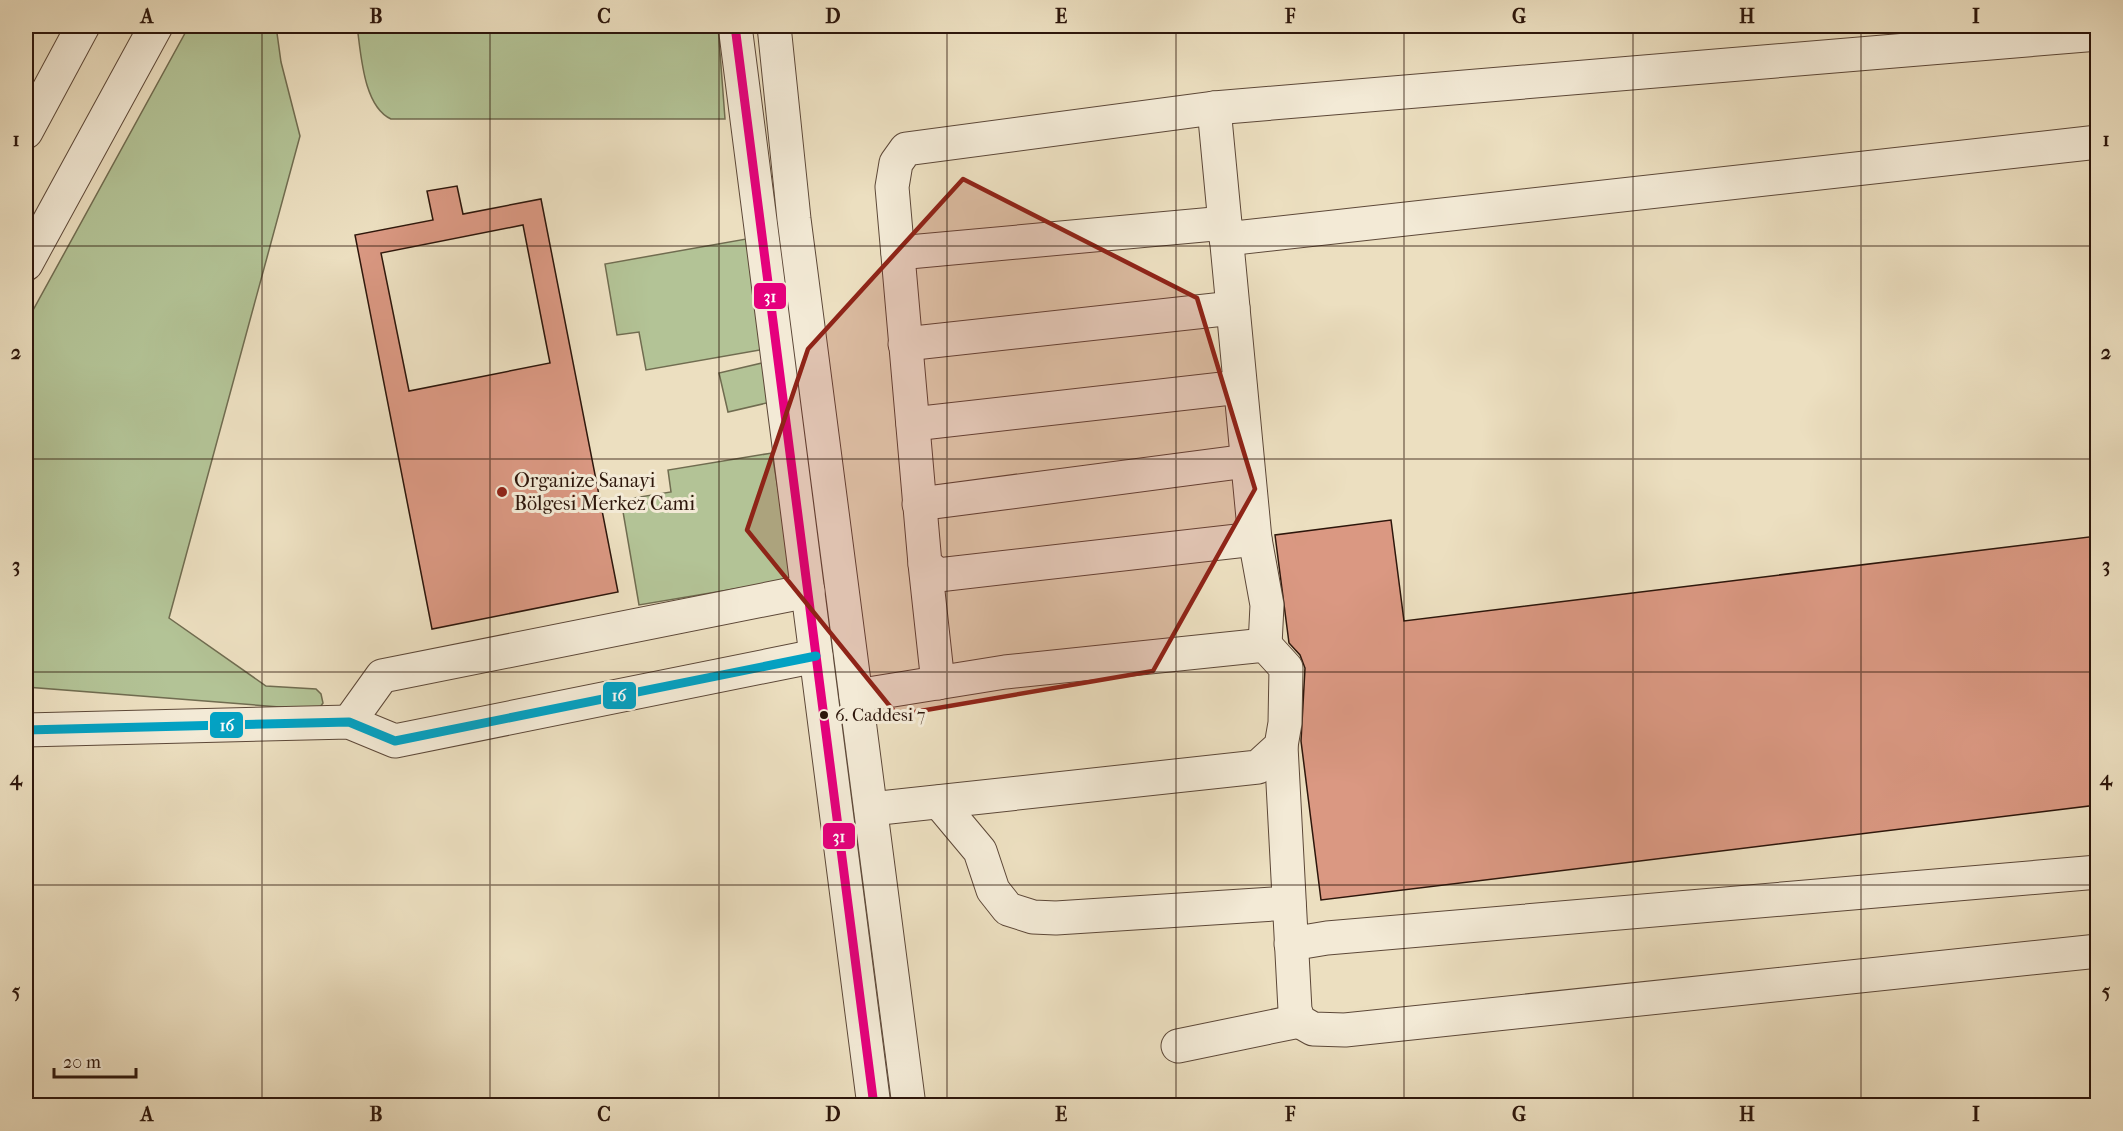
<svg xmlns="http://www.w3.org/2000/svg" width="2123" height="1131" font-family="'IM FELL French Canon',serif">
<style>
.green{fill:#b3c396;stroke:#706c50;stroke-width:1.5}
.building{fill:#da9882;stroke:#2d160b;stroke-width:1.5;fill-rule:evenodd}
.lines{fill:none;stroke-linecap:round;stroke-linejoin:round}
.minor-casing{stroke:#5d4838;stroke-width:35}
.minor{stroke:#f3ead6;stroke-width:33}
.bus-1-casing{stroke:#f3ead6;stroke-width:14}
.bus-2-casing{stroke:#f3ead6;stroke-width:14}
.bus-1{stroke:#e5007d;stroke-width:9}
.bus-2{stroke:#02a2c4;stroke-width:9}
.marked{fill:#8f2418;fill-opacity:0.2;stroke:#8f2418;stroke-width:4.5;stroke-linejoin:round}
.grid{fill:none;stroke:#2d160b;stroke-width:1.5;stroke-opacity:0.55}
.poi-dot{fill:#8f2418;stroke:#f3ead6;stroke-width:2}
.bus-dot{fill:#2d160b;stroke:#f3ead6;stroke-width:2}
.labels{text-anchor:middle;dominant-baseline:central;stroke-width:6;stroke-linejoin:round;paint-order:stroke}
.bus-label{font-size:18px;fill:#2d160b;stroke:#f3ead6;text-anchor:start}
.poi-label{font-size:20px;fill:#2d160b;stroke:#f3ead6;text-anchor:start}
.line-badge{stroke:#f3ead6;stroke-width:2}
.badge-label{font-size:16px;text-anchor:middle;font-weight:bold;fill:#fff}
.neatline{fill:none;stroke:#2d160b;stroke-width:2}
.grid-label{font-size:20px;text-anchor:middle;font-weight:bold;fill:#2d160b}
</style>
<rect width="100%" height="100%" fill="#ecdfc0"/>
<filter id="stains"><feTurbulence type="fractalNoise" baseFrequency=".00333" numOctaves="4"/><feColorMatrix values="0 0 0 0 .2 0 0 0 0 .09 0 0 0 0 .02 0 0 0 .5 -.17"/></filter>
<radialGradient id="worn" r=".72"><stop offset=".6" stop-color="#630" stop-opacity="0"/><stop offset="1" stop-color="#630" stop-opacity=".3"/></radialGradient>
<g class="green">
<path d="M189,26H276L281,62L300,136L169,618L266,686L316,689L321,694L323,703L318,710L26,687V323Z"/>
<path d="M357,26H718L725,119H391C363,106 361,53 357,26Z"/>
<path d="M746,239L766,349L646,370L639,332L617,335L605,264Z"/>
<path d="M762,363L771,402L728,412L719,373Z"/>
<path d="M772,453L793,579L639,605L621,500L671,492L668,470Z"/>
</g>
<g class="building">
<path d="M457,186L463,214L541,199L618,592L432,629L355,235L433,220L427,191ZM523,225L550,363L409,391L381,253Z"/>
<path d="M1391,520L1404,621L2097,536V805L1321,900L1301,741L1305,668L1300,655L1289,643L1275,535Z"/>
</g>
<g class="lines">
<g class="minor-casing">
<g id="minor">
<path d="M735,26L874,1106"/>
<path d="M774,26L794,219L909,1106"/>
<path d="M1214,108L1255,539L1267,605L1265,645"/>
<path d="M26,132L83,26"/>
<path d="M1226,239L2098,142"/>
<path d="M898,253L1225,223"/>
<path d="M26,264L156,26"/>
<path d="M905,344L1233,308"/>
<path d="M913,424L1240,387"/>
<path d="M919,504L1247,461"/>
<path d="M1255,539L938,575L925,564L892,187L896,163L906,149L1214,108L2098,34"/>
<path d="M925,564L938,683"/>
<path d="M856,696L1005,672L1265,645L1286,668L1285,723L1281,746L1258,767L871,809"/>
<path d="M349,722L382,676L808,591"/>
<path d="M26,730L349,722L395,741L816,656"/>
<path d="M1281,746L1295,1010L1299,1021L1313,1029L1345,1030L2098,951"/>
<path d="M939,802L980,851L993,890L1008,909L1033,917L1056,918L1289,903"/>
<path d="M1291,944L1327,938L2098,872"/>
<path d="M1178,1046L1299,1021"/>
</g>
</g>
<use href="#minor" class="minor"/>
<g class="bus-1-casing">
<path id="bus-1" d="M735,26L874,1106"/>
</g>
<g class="bus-2-casing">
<path id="bus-2" d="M26,730L349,722L395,741L816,656"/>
</g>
<use href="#bus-1" class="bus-1"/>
<use href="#bus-2" class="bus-2"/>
</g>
<path class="marked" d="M963,179L1197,298L1255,489L1153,671L897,715L747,530L808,349Z"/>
<path class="grid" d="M262,26V1106M490,26V1106M719,26V1106M947,26V1106M1176,26V1106M1404,26V1106M1633,26V1106M1861,26V1106M26,246H2098M26,459H2098M26,672H2098M26,885H2098"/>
<circle class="poi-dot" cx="502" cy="492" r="6"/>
<circle class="bus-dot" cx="824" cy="715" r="5"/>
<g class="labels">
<g class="bus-label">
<text x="835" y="715">6. Caddesi 7</text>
</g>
<g class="poi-label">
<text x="514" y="480">Organize Sanayi<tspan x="514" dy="23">Bölgesi Merkez Cami</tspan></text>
</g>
</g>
<g class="line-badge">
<rect x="753" y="282" width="34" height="28" rx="6" fill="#e5007d"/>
<rect x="602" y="681" width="35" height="29" rx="6" fill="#02a2c4"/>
<rect x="209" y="711" width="35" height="28" rx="6" fill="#02a2c4"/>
<rect x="822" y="822" width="34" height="28" rx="6" fill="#e5007d"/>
</g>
<g class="badge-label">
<text x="770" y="302">31</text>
<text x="619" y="701">16</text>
<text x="227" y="731">16</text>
<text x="839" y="842">31</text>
</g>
<rect width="2123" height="1131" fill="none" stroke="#ecdfc0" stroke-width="66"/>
<path d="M54 1068v9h82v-9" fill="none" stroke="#2d160b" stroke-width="3"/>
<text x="63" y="1068" font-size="18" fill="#2d160b" stroke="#f3ead6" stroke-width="4.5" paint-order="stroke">20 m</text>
<rect x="33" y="33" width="2057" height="1065" class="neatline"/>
<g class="grid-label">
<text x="147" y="23">A</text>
<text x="376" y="23">B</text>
<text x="604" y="23">C</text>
<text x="833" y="23">D</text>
<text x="1061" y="23">E</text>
<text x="1290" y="23">F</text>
<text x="1519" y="23">G</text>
<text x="1747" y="23">H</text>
<text x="1976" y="23">I</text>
<text x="16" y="146">1</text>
<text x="2106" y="146">1</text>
<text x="16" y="359">2</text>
<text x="2106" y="359">2</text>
<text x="16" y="572">3</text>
<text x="2106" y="572">3</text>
<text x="16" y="785">4</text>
<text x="2106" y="785">4</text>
<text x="16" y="998">5</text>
<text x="2106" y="998">5</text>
<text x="147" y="1121">A</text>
<text x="376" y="1121">B</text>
<text x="604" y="1121">C</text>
<text x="833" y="1121">D</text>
<text x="1061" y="1121">E</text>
<text x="1290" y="1121">F</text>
<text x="1519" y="1121">G</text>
<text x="1747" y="1121">H</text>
<text x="1976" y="1121">I</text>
</g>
<rect width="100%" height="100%" filter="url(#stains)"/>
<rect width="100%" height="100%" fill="url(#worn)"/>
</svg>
